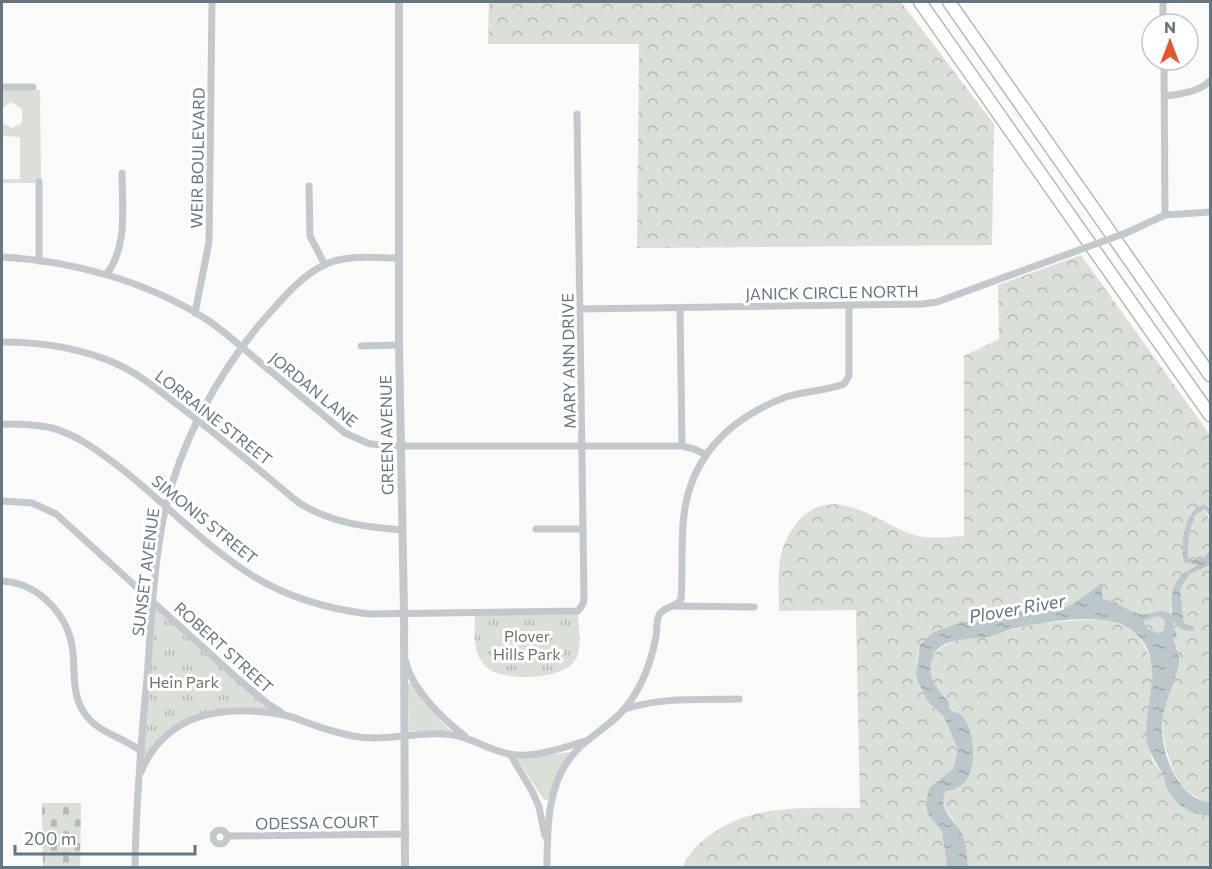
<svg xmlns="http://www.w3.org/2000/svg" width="1212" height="869" font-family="Commissioner,sans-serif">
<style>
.green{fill:#dadfd7}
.forest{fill:url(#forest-crowns)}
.cemetery{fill:url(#cemetery-stones)}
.park{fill:url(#park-tufts)}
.water{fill:url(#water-ripples);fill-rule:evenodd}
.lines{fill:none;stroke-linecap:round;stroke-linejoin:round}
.motorway-casing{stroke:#b4b9bd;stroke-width:15}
.minor{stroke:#c3c8cc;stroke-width:7}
.tertiary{stroke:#c3c8cc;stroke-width:8}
.motorway{stroke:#fff;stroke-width:12}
.minor-bridge{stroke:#c3c8cc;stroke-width:7}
.labels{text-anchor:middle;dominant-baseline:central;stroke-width:6;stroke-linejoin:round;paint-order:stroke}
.street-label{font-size:16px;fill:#657683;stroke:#fff}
.park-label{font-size:16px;fill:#687a64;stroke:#fff}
.water-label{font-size:18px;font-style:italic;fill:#60757c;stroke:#fff}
</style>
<defs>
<pattern id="forest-crowns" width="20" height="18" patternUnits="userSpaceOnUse" patternTransform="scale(1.5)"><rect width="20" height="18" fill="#dadfd7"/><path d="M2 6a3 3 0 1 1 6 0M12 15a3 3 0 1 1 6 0" fill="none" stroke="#b4b9b4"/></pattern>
<pattern id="cemetery-stones" width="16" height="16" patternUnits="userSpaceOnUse" patternTransform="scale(1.5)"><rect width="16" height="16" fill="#dadfd7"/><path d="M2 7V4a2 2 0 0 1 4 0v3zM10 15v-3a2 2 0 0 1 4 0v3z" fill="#b4b9b4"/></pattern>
<pattern id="park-tufts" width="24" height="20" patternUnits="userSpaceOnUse" patternTransform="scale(1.5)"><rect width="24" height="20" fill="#dadfd7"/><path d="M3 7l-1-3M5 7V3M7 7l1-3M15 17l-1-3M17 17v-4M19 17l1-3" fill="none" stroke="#b4b9b4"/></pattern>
<pattern id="water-ripples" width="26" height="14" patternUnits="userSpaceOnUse" patternTransform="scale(1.5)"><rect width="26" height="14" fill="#bbc7cb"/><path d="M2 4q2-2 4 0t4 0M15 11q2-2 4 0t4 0" fill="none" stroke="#9ca6aa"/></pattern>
</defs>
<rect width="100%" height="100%" fill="#fafaf8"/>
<g class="green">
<path d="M2,90H40L41,183H3V179H20V137L2,136V123L12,128L22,123V109L11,102L2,108Z"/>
<path d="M410,683H414L440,721L451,731H409L408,685Z"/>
<path d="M570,752L556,776L548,800H544L517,759Z"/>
</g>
<g class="forest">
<path d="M489,2H901L994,124L992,245L637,248L639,44H488Z"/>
<path d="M1081,255L1210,435V509L1209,507L1191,514C1188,530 1180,545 1185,562L1197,565L1190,569L1172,603L1170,614C1159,608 1154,615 1143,614C1130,614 1117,600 1103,599V591L1099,585L1069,606L1054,610L1011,612L979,622H960L932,633L918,652L916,673L929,703L944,717L958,750L953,769L931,786L927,813L942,832L947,867L683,868C686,856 696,846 705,839C748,803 807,808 860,808L856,610L779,611C779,593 777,573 781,555C789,525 811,497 846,506C872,511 893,530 918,536C933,539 949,537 964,536V356L999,339L998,285Z"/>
<path d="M1205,509C1212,522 1212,543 1207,556L1190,560L1188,559L1189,533L1194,515Z"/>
<path d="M1210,565V802L1208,803C1186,793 1179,786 1171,764C1163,741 1160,723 1166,699C1168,692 1173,685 1175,677C1176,668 1177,659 1178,649C1173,644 1174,640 1177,635L1173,624L1174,622L1194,627L1184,623L1180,589L1190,574Z"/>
<path d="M1158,616L1165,621L1164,630L1158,633L1148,629L1143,623V620Z"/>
<path d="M1097,619L1111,620L1128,627L1140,638L1152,661L1153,684L1146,735L1152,760L1162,773L1169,791L1202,815L1210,816V867H968C967,852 962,839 956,824C950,813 940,808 943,793L973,747L971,732L963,717L949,707V703L933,685L930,671L932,656L941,647L957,640L989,636L1040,623Z"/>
</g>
<path class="cemetery" d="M42,803H81L80,867H43Z"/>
<g class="park">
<path d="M153,602L238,679L286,715L259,712L196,717L153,749L139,778Z"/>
<path d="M578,611C578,624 582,644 577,657C567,680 512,681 492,671C489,670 484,665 482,662C472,649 475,627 475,612Z"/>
</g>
<path class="water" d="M1205,505L1210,509V517L1205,509L1195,515L1189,533L1188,558L1193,560L1200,556L1205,557L1210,549V565L1190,574L1180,589L1184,623L1194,627V631L1182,630L1174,622L1173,624L1177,635L1174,640C1175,648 1180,653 1179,662C1176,681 1166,697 1163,716C1158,746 1176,800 1210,802V816C1193,815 1178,807 1169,792C1165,786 1165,777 1161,771C1154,760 1146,747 1146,734C1146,697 1168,655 1129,628C1104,611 1042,622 1013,629C1005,631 996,635 987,637C971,640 948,637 936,651C932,654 932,659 931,664C928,682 939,689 949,703V708C954,713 960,712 964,718C978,738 979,789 946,791C936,808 955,820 962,834C967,844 967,857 968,867H947L942,832L927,813V798L930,787L953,769L958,750L944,717L929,703L918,682L916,673L920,645L932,633L960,622H979L1011,612L1054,610L1069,606L1099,585L1102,586L1103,599C1117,600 1130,614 1143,614C1155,615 1157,607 1171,614C1173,607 1171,601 1172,594C1175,579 1184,572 1197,565L1184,562C1180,545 1185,507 1205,505ZM1158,616L1165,621L1164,630L1158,633L1148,629L1143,621Z"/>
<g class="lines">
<g class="motorway-casing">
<g id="motorway">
<path d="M920,2L1210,415"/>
<path d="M949,2L1210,375"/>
</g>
</g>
<g class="minor">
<path d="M1163,2V24"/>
<path d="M1164,60L1165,215"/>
<path d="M2,87H33"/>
<path d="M1165,96C1181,94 1198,92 1210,81"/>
<path d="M309,186L310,236L325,265"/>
<path d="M1126,233L1165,215L1210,212"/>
<path d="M2,257C73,261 146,281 206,319C224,331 240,346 256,359C286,384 315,408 345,433L370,444L401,446H682L694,449L705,454"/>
<path d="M39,261V182"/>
<path d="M107,274C128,244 122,209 122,173"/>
<path d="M680,308L682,446"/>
<path d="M581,309L923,304L937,302L1079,250"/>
<path d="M195,313L209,242L212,2"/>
<path d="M2,342C41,342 81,348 117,364C139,374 158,390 178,405C219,436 259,470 299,503C332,523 364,527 402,530"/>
<path d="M361,346L399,345"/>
<path d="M2,424C18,424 35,424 52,428C78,435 101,453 122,469C166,504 205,546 253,576C289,598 328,609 369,614L578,611L583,604L584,598L577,114"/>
<path d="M2,501L32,503L56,514L238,679L268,704L281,712"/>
<path d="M536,529H583"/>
<path d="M2,581C39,583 70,616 73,653C75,673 72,693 83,711C97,734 123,736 142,752"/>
<path d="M675,606L754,607"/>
<path d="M406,662C412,689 443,720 465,736"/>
<path d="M625,709C662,697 701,700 739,699"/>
<path d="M510,754L532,791L539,807L545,836"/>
<path d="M141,772C166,711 227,704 284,715C294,717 304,722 314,725C326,730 340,733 353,736C384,742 414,732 444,734C468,735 486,749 509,754C531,759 563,748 585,741"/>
<circle cx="220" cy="837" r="7"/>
<path d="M227,836L406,834"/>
<path d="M135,868C136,804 141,741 147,678C151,626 153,572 163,520C177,448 218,371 267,316C283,298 301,276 324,265C347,254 374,258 399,258"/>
<path d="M547,868C547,828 547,780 577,750C591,735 612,725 625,708C642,688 651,662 656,637C657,630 656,621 659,615C664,606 676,608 681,599C683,575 681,550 683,525C687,460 727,419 786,397C805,391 826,391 844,384L849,376V305"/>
</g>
<path class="tertiary" d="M399,2V345L404,613L405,868"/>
<use href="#motorway" class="motorway"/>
<path class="minor-bridge" d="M1079,250L1126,233"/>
</g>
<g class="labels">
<g class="street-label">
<text transform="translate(197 158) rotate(-89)">WEIR BOULEVARD</text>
<text transform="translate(832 292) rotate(-1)">JANICK CIRCLE NORTH</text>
<text transform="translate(568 361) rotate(-91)">MARY ANN DRIVE</text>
<text transform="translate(314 389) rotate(39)">JORDAN LANE</text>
<text transform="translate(214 417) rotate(38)">LORRAINE STREET</text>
<text transform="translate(386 435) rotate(-91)">GREEN AVENUE</text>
<text transform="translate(205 519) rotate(39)">SIMONIS STREET</text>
<text transform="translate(145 572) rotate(-83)">SUNSET AVENUE</text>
<text transform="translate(224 647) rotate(42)">ROBERT STREET</text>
<text transform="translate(317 822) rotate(-1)">ODESSA COURT</text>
</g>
<g class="park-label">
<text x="527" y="635">Plover<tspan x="527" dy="18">Hills Park</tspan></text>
<text x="184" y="681">Hein Park</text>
</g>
<g class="water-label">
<text transform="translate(1017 608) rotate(-10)">Plover River</text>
</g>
</g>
<rect width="1212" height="869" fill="none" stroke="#657683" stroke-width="6"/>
<g transform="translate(1170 42)"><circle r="28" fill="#ffffff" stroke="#c1c8cd" stroke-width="1.5"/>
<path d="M0-4.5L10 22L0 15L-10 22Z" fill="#e4572e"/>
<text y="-9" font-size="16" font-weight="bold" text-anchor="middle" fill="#657683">N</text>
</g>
<path d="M15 845v9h180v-9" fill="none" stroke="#657683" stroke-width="3"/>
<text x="24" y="845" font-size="18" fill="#657683" stroke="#ffffff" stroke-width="4.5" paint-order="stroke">200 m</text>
</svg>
